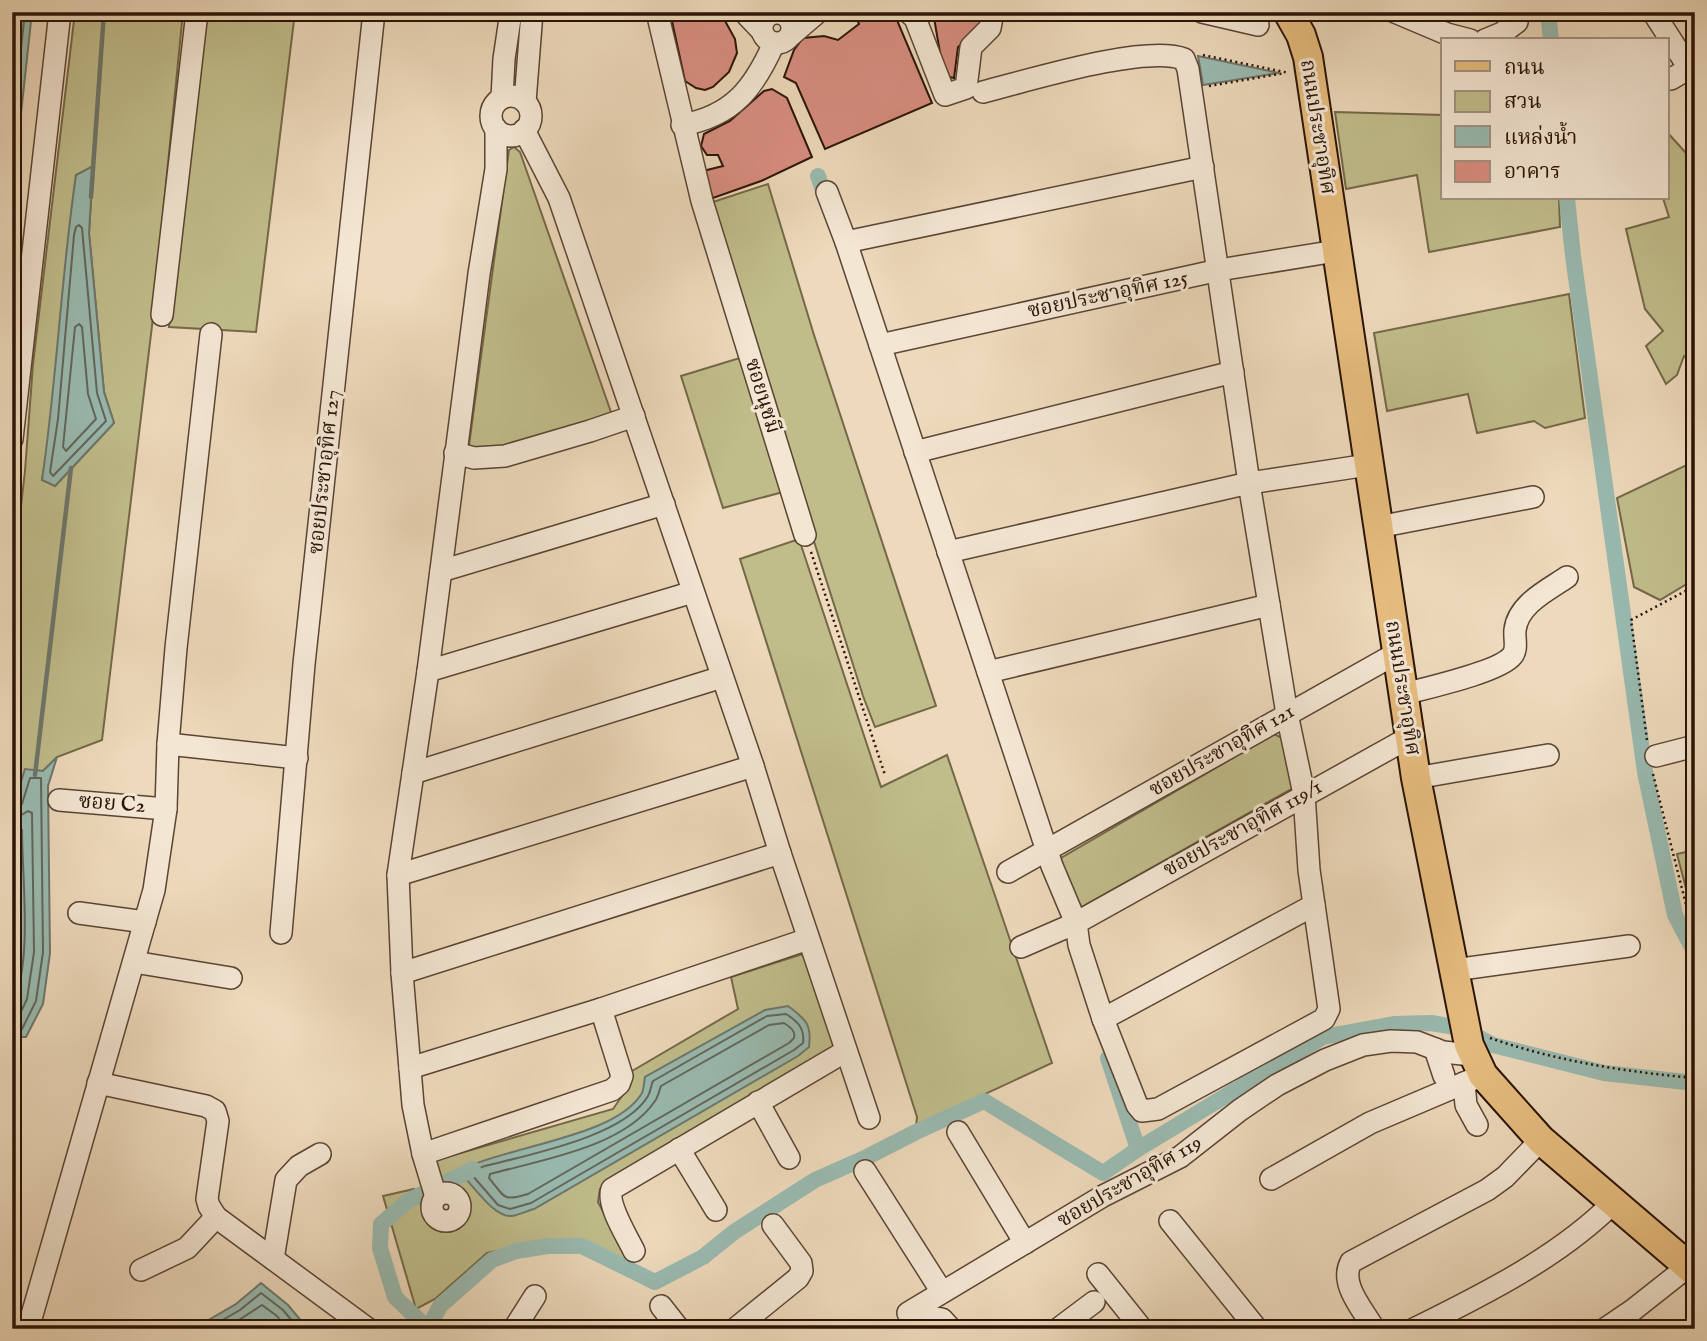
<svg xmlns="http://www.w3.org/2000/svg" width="1707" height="1341" font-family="'IM FELL English','Noto Serif Thai',serif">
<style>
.green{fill:#c0bd8b;stroke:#756848;stroke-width:2;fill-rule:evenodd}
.water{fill:#99bab0;stroke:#6d776c;stroke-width:2}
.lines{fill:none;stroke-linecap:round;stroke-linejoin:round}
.shore{stroke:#62665b;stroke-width:2}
.stream{stroke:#6d776c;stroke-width:4.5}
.canal{stroke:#99bab0;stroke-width:16}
.building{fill:#d88d80;stroke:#2a1306;stroke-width:2}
.minor-casing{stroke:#5b4433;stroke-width:24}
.major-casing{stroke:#2a1306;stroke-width:32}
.path{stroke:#2a1306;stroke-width:2.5;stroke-dasharray:2 3.5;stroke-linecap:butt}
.minor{stroke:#f3e6d3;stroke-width:21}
.major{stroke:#e6bc7e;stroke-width:28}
.labels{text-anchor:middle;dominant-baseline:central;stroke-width:6;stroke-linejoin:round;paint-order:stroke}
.street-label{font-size:21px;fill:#2a1306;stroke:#f3e6d3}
</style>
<rect width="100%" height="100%" fill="#edd9bb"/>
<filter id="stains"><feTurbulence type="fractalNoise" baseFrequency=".00286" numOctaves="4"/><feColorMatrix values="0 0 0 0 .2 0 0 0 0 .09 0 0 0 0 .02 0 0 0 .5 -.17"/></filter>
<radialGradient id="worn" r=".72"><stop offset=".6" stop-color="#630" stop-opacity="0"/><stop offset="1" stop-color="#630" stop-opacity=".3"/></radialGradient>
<g class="green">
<path d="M75,12H183L152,326L102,740L57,757L43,771L25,770L12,811V586L25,471L33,364ZM93,167L89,233L104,392L114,423L55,486L42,480Z"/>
<path d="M202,12H295L256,332L169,327Z"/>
<path d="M1335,112L1443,115V198H1559L1560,227L1429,252L1417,175L1346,189Z"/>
<path d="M1667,132L1695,163V364L1684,356L1677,375L1666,384L1646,346L1663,331L1645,309L1626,229L1669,217L1663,198H1667Z"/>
<path d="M514,147L520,152L612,415L486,452L469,445L509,150Z"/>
<path d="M768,184L814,335L936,706L875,727L863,696L707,204Z"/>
<path d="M1569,294L1585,418L1545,428L1534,421L1477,433L1468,394L1387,411L1374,333Z"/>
<path d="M743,357L783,492L723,508L681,376Z"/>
<path d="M1695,461V579L1660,600L1634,587L1617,498Z"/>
<path d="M799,539L881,787L947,755L1052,1063L916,1126L917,1117L740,559Z"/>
<path d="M1274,734L1284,739L1293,788L1078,909L1070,893L1061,858Z"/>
<path d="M1695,850V923L1677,854Z"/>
<path d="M809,952L833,1035L834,1049L826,1060L600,1189L598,1202L632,1265L586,1241L535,1243L487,1253L435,1299L416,1309L383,1196L414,1189L432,1226L448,1232C462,1226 466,1222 470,1207L461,1194L448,1185L438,1188L433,1161L613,1109L631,1083L632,1071L738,1009L731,977Z"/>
</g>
<g class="water">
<path d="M12,12H32L12,197Z"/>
<path d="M1198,56L1279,73L1203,85Z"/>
<path d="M93,166L89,233L104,392L114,423L55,486L42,480C57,379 61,276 76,175Z"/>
<path d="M57,757L48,786L50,953L43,1004L26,1037H12V811L25,769L43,771Z"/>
<path d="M788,1006C805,1019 812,1023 809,1047L798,1056L534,1209C527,1211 519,1215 512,1216C494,1218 474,1186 461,1174L443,1179C492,1146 614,1141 642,1093C644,1088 644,1082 645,1077L765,1010Z"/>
<path d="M261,1283L288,1305L308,1329H193L236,1304Z"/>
</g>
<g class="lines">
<g class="shore">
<path d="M12,131L25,12"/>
<path d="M79,225L82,228L97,393L106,421L53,476L50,472L58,419L74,235L76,227Z"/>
<path d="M79,324L82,327L88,394L96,419L66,451L63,447L75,327Z"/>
<path d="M12,808L22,804L30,778H41L43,952L36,1001L22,1029L12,1030"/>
<path d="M12,817L20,816L28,811L32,813L34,952L27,999L17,1020L12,1022"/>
<path d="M12,827H19L22,830C22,878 33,964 12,1005"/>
<path d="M786,1014C797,1021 805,1028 803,1043L794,1050L531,1203L510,1209L498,1205L472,1175L473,1171L482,1167C526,1155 624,1137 648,1096C651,1091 651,1085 653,1081L767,1016Z"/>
<path d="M784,1023C790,1027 796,1031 794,1038L789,1043L528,1194C502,1202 505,1197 489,1178L490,1174C541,1160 624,1147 655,1101C658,1097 659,1091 661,1086L769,1025Z"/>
<path d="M207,1329L240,1310L261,1293L283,1310L299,1329"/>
<path d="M225,1329L262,1305L277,1316L287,1329"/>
</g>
<g class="stream">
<path d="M91,197L104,12"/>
<path d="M35,775L71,468"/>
</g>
<g class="canal">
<path d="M1548,12L1551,40"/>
<path d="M818,176L827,202"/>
<path d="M1567,198L1573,256L1645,772L1675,915L1695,953"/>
<path d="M1108,1058L1138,1149"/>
<path d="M445,1183L473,1169"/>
<path d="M422,1194L408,1201L381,1224L380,1248L395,1297L428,1329L440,1306L492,1260L516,1251L548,1246H582L655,1282L703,1257L734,1232L815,1180L867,1157L916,1132L984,1101L1103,1173L1138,1149L1323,1037L1394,1024L1431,1023L1461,1028L1493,1045L1604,1073L1695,1083"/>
</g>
</g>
<g class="building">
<path d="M670,12H724V19L735,39L737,53L729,72L713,87L705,90L696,88L685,81Z"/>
<path d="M854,12H888L890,16L894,13L932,103L825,149L796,83L784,77L794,50L803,38L824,36L838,40L859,24Z"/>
<path d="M933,12H988L986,23L958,47L954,78L944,76Z"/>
<path d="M772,89L787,98L812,157L761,181L713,198L703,171L723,166L718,155H707L701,146L704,134L730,121L764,91Z"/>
</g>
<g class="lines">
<g class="minor-casing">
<g id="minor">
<path d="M657,12L702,201L805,535"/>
<path d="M744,12L762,31"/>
<path d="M908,12L915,18L945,95L966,88L971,47L990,28L993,12"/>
<path d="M1202,12L1258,25"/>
<path d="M1395,12L1447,34L1470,40"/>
<path d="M1653,12L1689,68"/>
<circle cx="777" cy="28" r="15"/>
<path d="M790,36L818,12"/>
<path d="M1485,40L1502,33L1517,22"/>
<path d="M1671,79L1695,65"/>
<circle cx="511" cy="116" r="20"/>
<path d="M502,98L504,59L511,12"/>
<path d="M525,102L532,12"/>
<path d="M682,125C733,116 754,88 774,43"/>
<path d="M524,130L559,198L753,766L780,853L869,1118"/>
<path d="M827,192L846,242L1052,866L1076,923L1079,945L1103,1019L1137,1105L1142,1111L1158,1109L1324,1019L1329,1009L1309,870L1304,794L1287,714L1249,483L1188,69L1184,59C1145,44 1027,81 983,92"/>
<path d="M846,242L1203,167"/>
<path d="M162,315L197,12"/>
<path d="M880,345L1219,270L1336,251"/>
<path d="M12,439L60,12"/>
<path d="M915,452L1233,372"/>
<path d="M455,453L474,458L505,456L590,431L634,416"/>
<path d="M1378,527L1533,497"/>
<path d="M948,552L1249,483L1368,465"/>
<path d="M441,571L664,504"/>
<path d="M428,671L693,592"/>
<path d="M988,672L1269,605"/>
<path d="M1404,694C1426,688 1499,672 1512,656C1518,649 1514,638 1515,630C1518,604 1548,590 1567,577"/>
<path d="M168,744L176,648L211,334"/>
<path d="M1656,756L1695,746"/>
<path d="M413,773L722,677"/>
<path d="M1416,778L1548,755"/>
<path d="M59,800L166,809"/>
<path d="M1008,872L1397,653"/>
<path d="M398,875L753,766"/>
<path d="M79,913L145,922"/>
<path d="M281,933L304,664L374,12"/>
<path d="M1021,947L1076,923L1410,737"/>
<path d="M134,962L231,978"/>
<path d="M1454,970L1629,946"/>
<path d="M402,973L780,853"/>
<path d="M1103,1019L1314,905"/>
<path d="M1435,1049L1444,1076"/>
<path d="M410,1068L601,1009L808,939"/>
<path d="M98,1083L206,1106L215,1111L218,1121L207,1199L209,1206L216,1217L368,1329"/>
<path d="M1464,1083L1466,1105L1477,1125"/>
<path d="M758,1102L789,1158"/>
<path d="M958,1132L1025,1243"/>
<path d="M679,1149L716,1210"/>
<path d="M423,1154L612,1090L619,1084L622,1076L601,1009"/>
<path d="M865,1171L942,1292"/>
<path d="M1271,1179L1370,1123L1483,1075"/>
<circle cx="446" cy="1207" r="14"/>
<path d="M436,1197L423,1154L413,1105L402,973L398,875L428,671L479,274L496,169V129"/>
<path d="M1170,1221L1257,1329"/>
<path d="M634,1251C627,1236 606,1204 612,1189L846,1051"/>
<path d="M273,1259L286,1180L299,1166L320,1154"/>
<path d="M141,1270L187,1248L216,1217"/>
<path d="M1098,1274L1142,1329"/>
<path d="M661,1306L679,1329"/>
<path d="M908,1313L1103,1196L1180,1157L1240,1110L1277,1085L1325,1060L1363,1045L1391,1041L1417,1042L1443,1052L1472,1055"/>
<path d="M28,1329L154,890L166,809L168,744L297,758"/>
<path d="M514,1329L535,1296"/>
<path d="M735,1329L798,1278L802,1271L801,1263L773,1225"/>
<path d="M910,1329L936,1318L942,1319L951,1329"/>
<path d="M1058,1329L1094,1302"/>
<path d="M1374,1329C1363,1309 1339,1284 1351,1262L1487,1190L1505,1177L1541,1140"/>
<path d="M1414,1329C1483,1295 1559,1257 1613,1203"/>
<path d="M1605,1329L1633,1310L1695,1261"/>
</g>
</g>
<g class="major-casing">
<path id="major" d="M1288,12L1301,35L1308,57L1416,778L1469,1045L1483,1075L1541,1140L1695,1272"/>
</g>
<g class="path">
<path d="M1203,55L1289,73"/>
<path d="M1209,86L1285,73"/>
<path d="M811,552L885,775"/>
<path d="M1647,740L1631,620L1695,586"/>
<path d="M1653,774L1695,940"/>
<path d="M1490,1038C1556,1061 1626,1072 1695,1078"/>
</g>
<use href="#minor" class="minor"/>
<use href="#major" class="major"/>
</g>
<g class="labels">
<g class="street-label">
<text transform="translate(1317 127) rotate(81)">ถนนประชาอุทิศ</text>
<text transform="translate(1108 295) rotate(-12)">ซอยประชาอุทิศ 125</text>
<text transform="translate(762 396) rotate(73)">ซอยนุชมี</text>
<text transform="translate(325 472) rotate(-84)">ซอยประชาอุทิศ 127</text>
<text transform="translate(1402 688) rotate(81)">ถนนประชาอุทิศ</text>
<text transform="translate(1222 751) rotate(-30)">ซอยประชาอุทิศ 121</text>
<text transform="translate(112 804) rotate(4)">ซอย C2</text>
<text transform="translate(1243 829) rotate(-29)">ซอยประชาอุทิศ 119/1</text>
<text transform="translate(1130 1182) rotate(-30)">ซอยประชาอุทิศ 119</text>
</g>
</g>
<rect width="1707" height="1341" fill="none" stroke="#edd9bb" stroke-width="42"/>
<rect x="14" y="14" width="1679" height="1313" fill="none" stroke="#2a1306" stroke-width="3.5"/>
<rect x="21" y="21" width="1665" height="1299" fill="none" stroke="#2a1306" stroke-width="2"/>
<rect x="1441" y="38" width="228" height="161" fill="#f3e6d3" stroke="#a39281" stroke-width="2"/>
<rect x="1455" y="61" width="35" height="10" fill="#e6bc7e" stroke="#a39281" stroke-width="2"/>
<text x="1504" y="74" font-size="21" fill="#2a1306">ถนน</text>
<rect x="1455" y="91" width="35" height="21" fill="#c0bd8b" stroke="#a39281" stroke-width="2"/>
<text x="1504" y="108" font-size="21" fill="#2a1306">สวน</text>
<rect x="1455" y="126" width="35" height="21" fill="#99bab0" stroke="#a39281" stroke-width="2"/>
<text x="1504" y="144" font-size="21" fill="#2a1306">แหล่งน้ำ</text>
<rect x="1455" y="161" width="35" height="21" fill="#d88d80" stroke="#a39281" stroke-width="2"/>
<text x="1504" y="178" font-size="21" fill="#2a1306">อาคาร</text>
<rect width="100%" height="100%" filter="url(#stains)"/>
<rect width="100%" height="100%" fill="url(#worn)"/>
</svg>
